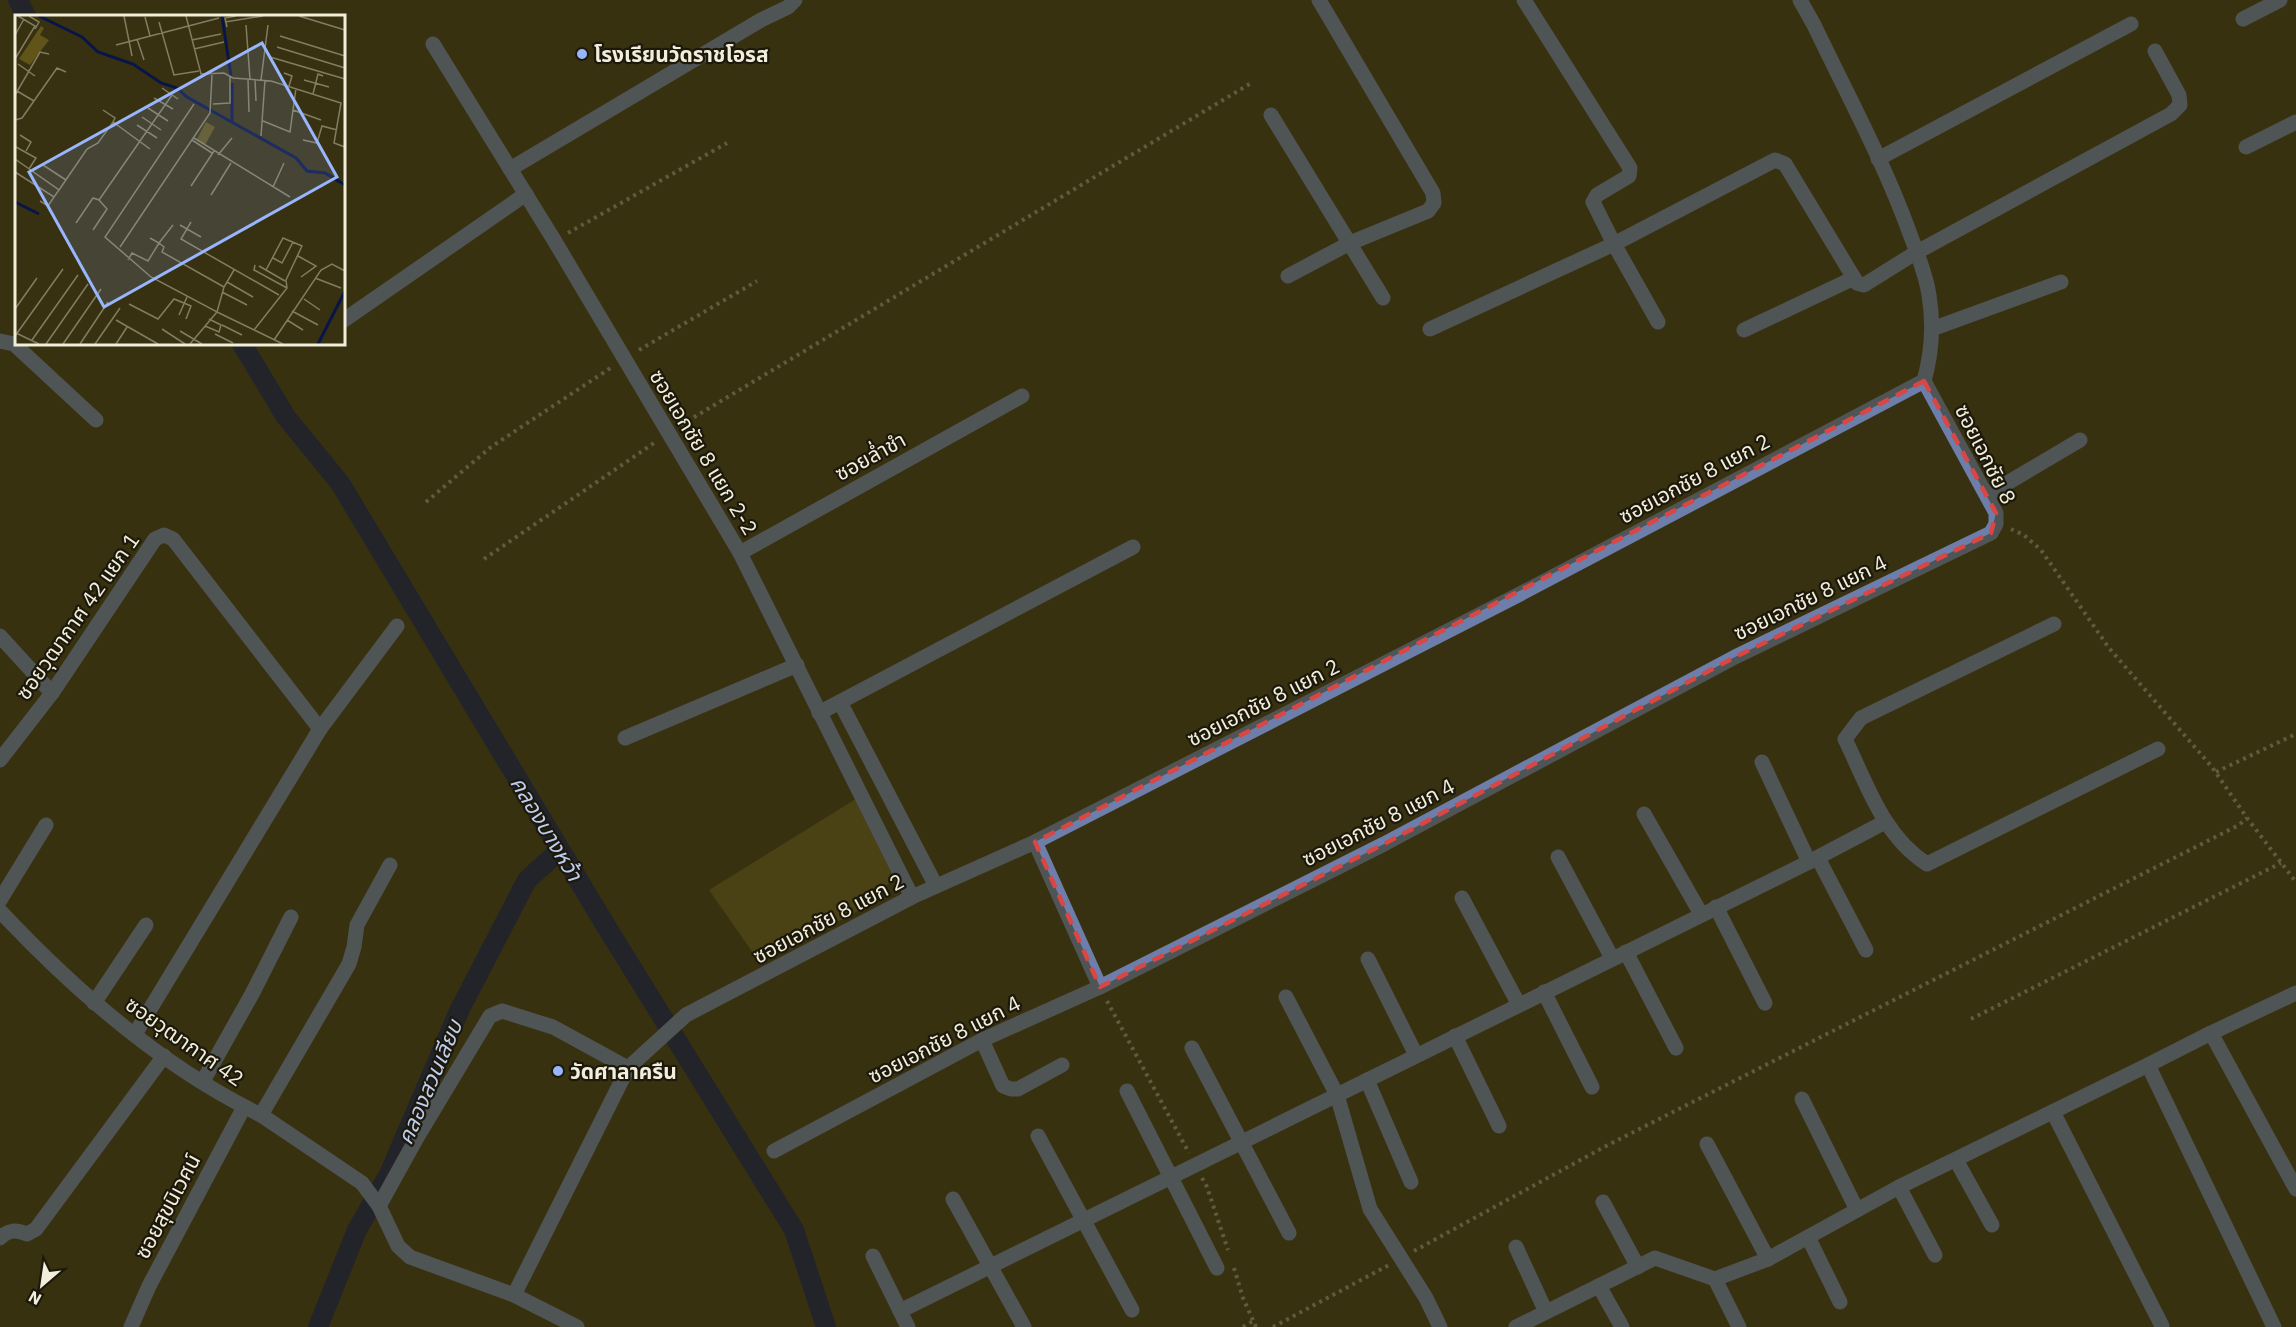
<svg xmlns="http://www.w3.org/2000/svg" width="2296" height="1327" font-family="'IBM Plex Sans','Noto Sans Thai',sans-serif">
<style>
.green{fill:#605419}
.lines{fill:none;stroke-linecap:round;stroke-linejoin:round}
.canal{stroke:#081548;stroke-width:20}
.path{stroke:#928d74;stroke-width:4;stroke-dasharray:3 4.5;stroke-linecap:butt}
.minor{stroke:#6c7ea9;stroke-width:15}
.marked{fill:none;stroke:#da4643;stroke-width:4.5;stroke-dasharray:12 8;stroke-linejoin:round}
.poi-dot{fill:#98b6fd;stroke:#1c190c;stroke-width:2}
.labels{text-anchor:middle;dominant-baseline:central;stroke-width:4.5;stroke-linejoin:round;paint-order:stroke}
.poi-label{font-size:21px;font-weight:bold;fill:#f1eedb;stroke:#1c190c;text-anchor:start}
.street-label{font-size:21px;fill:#f1eedb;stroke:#1c190c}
.water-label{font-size:22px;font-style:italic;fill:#bfcef0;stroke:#1c190c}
.inset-river{fill:none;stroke:#081548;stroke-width:3}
.inset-road{fill:none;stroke:#827d62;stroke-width:1.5}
.view{fill:#98b6fd;fill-opacity:0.15;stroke:#98b6fd;stroke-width:3}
.inset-edge{fill:none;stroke:#f1eedb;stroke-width:3}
</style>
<rect width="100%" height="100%" fill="#383111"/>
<path class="green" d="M859,797L894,877L869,905L760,963L709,890Z"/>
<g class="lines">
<g class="canal">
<path d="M18,0L26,16"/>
<path d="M242,344L286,417L340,483L606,926L794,1230L826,1327"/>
<path d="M318,1327L357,1230L389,1174L460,1009L527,880L560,850"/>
</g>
<g class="path">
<path d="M568,233L727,143"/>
<path d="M639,350L757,281"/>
<path d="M681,425L1253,82"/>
<path d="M426,502L491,447L612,367"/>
<path d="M2011,529L2024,535L2041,550L2109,648L2212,767L2247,818L2296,882"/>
<path d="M484,559L657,441"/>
<path d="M2216,772L2296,734"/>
<path d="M1107,1001L1189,1153"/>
<path d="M1971,1019L2281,863"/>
<path d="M1202,1178L1207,1187L1228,1250"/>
<path d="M1414,1251L1606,1146L2239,825L2247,818"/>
<path d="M1234,1268L1243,1298L1256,1327"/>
<path d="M1243,1327L1253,1321"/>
<path d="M1273,1327L1389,1265"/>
</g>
<g class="minor">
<path d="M2243,19L2280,0"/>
<path d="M433,44L554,240L740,553L912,897"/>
<path d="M1271,115L1383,298"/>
<path d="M2246,147L2296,122"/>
<path d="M1878,159L2131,24"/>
<path d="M510,169L761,20L788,7L795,0"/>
<path d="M1288,276L1350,243L1428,211L1434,203L1433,193L1319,0"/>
<path d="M344,320L526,194"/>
<path d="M1658,322L1614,244L1775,160L1785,164L1857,283L1864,285L1917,252L2171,114L2180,105L2179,95L2155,51"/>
<path d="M1430,329L1614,244L1593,202L1597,195L1629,176L1630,168L1524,0"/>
<path d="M1932,329L2061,282"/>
<path d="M1744,330L1854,278"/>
<path d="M0,341L14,344L96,420"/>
<path d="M1987,495L2080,440"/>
<path d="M740,553L1022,396"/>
<path d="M2054,624L1861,718L1845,739C1867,784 1883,836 1927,864L2158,749"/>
<path d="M0,636L52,693"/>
<path d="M840,702L936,886"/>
<path d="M819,713L1133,547"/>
<path d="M625,738L797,665"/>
<path d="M0,760L52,693L155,539L164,535L173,539L320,729"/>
<path d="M1762,762L1809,862"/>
<path d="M1644,814L1701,914"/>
<path d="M1035,842L1100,987"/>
<path d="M1558,857L1612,958"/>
<path d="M1818,858L1866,950"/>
<path d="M1462,898L1519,1005"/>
<path d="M0,900L46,825"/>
<path d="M1716,907L1765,1003"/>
<path d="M0,911C75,991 162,1067 261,1115L362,1183L379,1206L398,1246L410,1257L514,1295L577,1327"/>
<path d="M1626,952L1676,1048"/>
<path d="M1368,959L1416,1055"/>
<path d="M1544,992L1592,1087"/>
<path d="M1286,997L1337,1095L1370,1209L1426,1298L1440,1327"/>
<path d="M94,1003L146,925"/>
<path d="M2211,1033L2296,993"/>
<path d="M135,1034L320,729L397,626"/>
<path d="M1455,1036L1499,1126"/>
<path d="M982,1040L1003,1086L1011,1089H1018L1062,1065"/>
<path d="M1192,1048L1289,1233"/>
<path d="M1367,1080L1411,1182"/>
<path d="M203,1081L252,994L291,917"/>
<path d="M1127,1091L1217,1268"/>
<path d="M1802,1099L1857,1210"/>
<path d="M2053,1112L2162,1326"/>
<path d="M261,1115L349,964L354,947L357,925L390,865"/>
<path d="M1038,1136L1132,1310"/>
<path d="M1707,1144L1768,1259"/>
<path d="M774,1151L982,1040L1100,987L1384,844L1735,657L1991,533L1996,524V513L1924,381C1932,352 1934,325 1929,295C1926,274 1917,253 1910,234C1884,162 1847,94 1814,25L1800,0"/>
<path d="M1956,1160L1992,1225"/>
<path d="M1899,1187L1935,1255"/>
<path d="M953,1199L1024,1327"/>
<path d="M1603,1202L1638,1267"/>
<path d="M379,1206L415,1141L490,1016L502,1011L553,1027L628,1068"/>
<path d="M1808,1237L1840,1302"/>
<path d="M0,1238C9,1229 16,1230 27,1234L36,1229L164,1056"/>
<path d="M1516,1247L1546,1312"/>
<path d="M873,1256L908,1327"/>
<path d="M1715,1279L1739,1327"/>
<path d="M1599,1286L1622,1327"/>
<path d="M514,1295L628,1068L686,1015L912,897L1035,842L1520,594L1924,381"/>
<path d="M900,1311L1809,862L1885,822"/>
<path d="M131,1327L149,1286L244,1107"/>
<path d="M1516,1327L1655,1258L1715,1279L1768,1259L1899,1187L2148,1065"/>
<path d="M2274,1327L2148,1065L2211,1033L2296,1189"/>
</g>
</g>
<path d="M0 0H2296V1327H0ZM1924,381L1996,513L1991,533L1735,657L1384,844L1100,987L1035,842Z" fill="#383111" fill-opacity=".55" fill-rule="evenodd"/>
<path class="marked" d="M1924,381L1996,513L1991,533L1735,657L1384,844L1100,987L1035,842Z"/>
<g class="poi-dot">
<circle cx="582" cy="54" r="6"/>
<circle cx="558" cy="1071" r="6"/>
</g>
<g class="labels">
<g class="poi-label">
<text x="594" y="54">โรงเรียนวัดราชโอรส</text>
<text x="570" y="1071">วัดศาลาครืน</text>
</g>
<g class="street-label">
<text transform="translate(704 452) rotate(59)">ซอยเอกชัย 8 แยก 2-2</text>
<text transform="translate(1986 454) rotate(63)">ซอยเอกชัย 8</text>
<text transform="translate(870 456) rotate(-29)">ซอยล่ำชำ</text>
<text transform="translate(1694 478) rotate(-28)">ซอยเอกชัย 8 แยก 2</text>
<text transform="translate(1810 597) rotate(-26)">ซอยเอกชัย 8 แยก 4</text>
<text transform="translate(77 616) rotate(-55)">ซอยวุฒากาศ 42 แยก 1</text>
<text transform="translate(1263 702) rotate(-27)">ซอยเอกชัย 8 แยก 2</text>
<text transform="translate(1378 822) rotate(-27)">ซอยเอกชัย 8 แยก 4</text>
<text transform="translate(828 918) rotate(-28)">ซอยเอกชัย 8 แยก 2</text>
<text transform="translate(944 1039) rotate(-27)">ซอยเอกชัย 8 แยก 4</text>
<text transform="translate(185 1041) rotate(35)">ซอยวุฒากาศ 42</text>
<text transform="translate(167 1206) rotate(-62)">ซอยสุขนิเวศน์</text>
</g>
<g class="water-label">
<text transform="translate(547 828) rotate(59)">คลองบางหว้า</text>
<text transform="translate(429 1082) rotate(-67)">คลองสวนเลียบ</text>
</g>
</g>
<g transform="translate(15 15)">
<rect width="330" height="330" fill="#383111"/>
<path d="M26,11L29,13L25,20L34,25L15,50L4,44ZM191,107L200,112L190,130L182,124Z" fill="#605419"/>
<path class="inset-river" d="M24,1L67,22L83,37L118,49L146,68L162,73L172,82L281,143L292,156L310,158L330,170M207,1L216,61M217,68V108M0,187L24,199M303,329L330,276"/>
<path class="inset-road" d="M14,1L24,7L20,14M109,1L117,41M171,1L186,59L209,58L218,63L256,66L326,88L319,128L330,132M284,1L330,15M130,2L135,21M144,7L159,60L184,56M210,7L248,1M231,10L235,64M212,12L210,3L221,1M0,20L9,4M265,21L330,41M122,24L129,45M177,25L206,19M101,30L204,3M262,32L330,53M179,34L209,27M255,42L330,64M0,44L20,11L3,1M3,49L20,61M269,58L277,61L274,71M233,64L234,97M240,64L241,86M246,65L253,10M289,65L314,72M147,73L163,84M2,76L19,86M298,79L303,59L308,61M0,80L25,37L34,39M139,83L158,94M179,89L90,222L136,262L202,297L209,272L219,255M198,89L215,88V61M133,93L153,106M88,95L100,103L98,107M278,95L306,105M127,102L146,115M0,105L7,103L42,53L51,57M248,106L275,117L281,73M122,110L142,123M5,120L16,127L11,136M246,121L250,65M179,123L275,182M177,125L197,138M288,125L302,128L307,111L322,115M1,132L21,143L14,154M203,140L217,123M0,144L44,175L39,182L0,157M28,150L51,165M176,171L199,136M258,172L269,148M44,175L72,134L83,128L98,107L135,134M196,180L216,148M84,185L157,80M25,186L33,191L39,182M176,207L166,224L264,280M61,208L78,183L84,185L92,194L78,215M158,210L144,228L149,232L147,237L209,272M165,210L186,222M105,232L195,98L197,60M283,241L301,251L286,262M258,243L267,248L278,227M113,245L117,238L133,246L144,228L135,223M240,250L239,255L272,273M244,251L270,266M300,263L326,273M212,267L238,282M207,277L232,290M289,284L305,295M114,289L143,304L159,284L176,291L171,304M0,294L22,263M277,296L303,310M164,300L172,282M101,305L143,329M272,305L288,315M207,310L227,320M190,311L204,317L206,310L194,304M147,314L170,329M239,315L272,273L271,265L287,231L268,223L251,255M165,316L187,329M1,318L24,329M200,319L218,328M0,321L48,254M17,325L63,260M259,325L306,255L317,249L330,256M31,329L73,269M48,329L86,274M65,329L93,287M80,329L105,293M101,329L112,312M175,329L202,297L268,329"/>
<path class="view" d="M247,28L322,162L89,292L14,157Z"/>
<rect width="330" height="330" class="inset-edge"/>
</g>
<g transform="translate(42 1285) rotate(209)" stroke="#1c190c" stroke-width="4.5" paint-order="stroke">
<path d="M0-4.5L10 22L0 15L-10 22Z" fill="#f1eedb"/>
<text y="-9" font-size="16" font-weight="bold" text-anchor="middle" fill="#f1eedb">N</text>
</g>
</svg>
